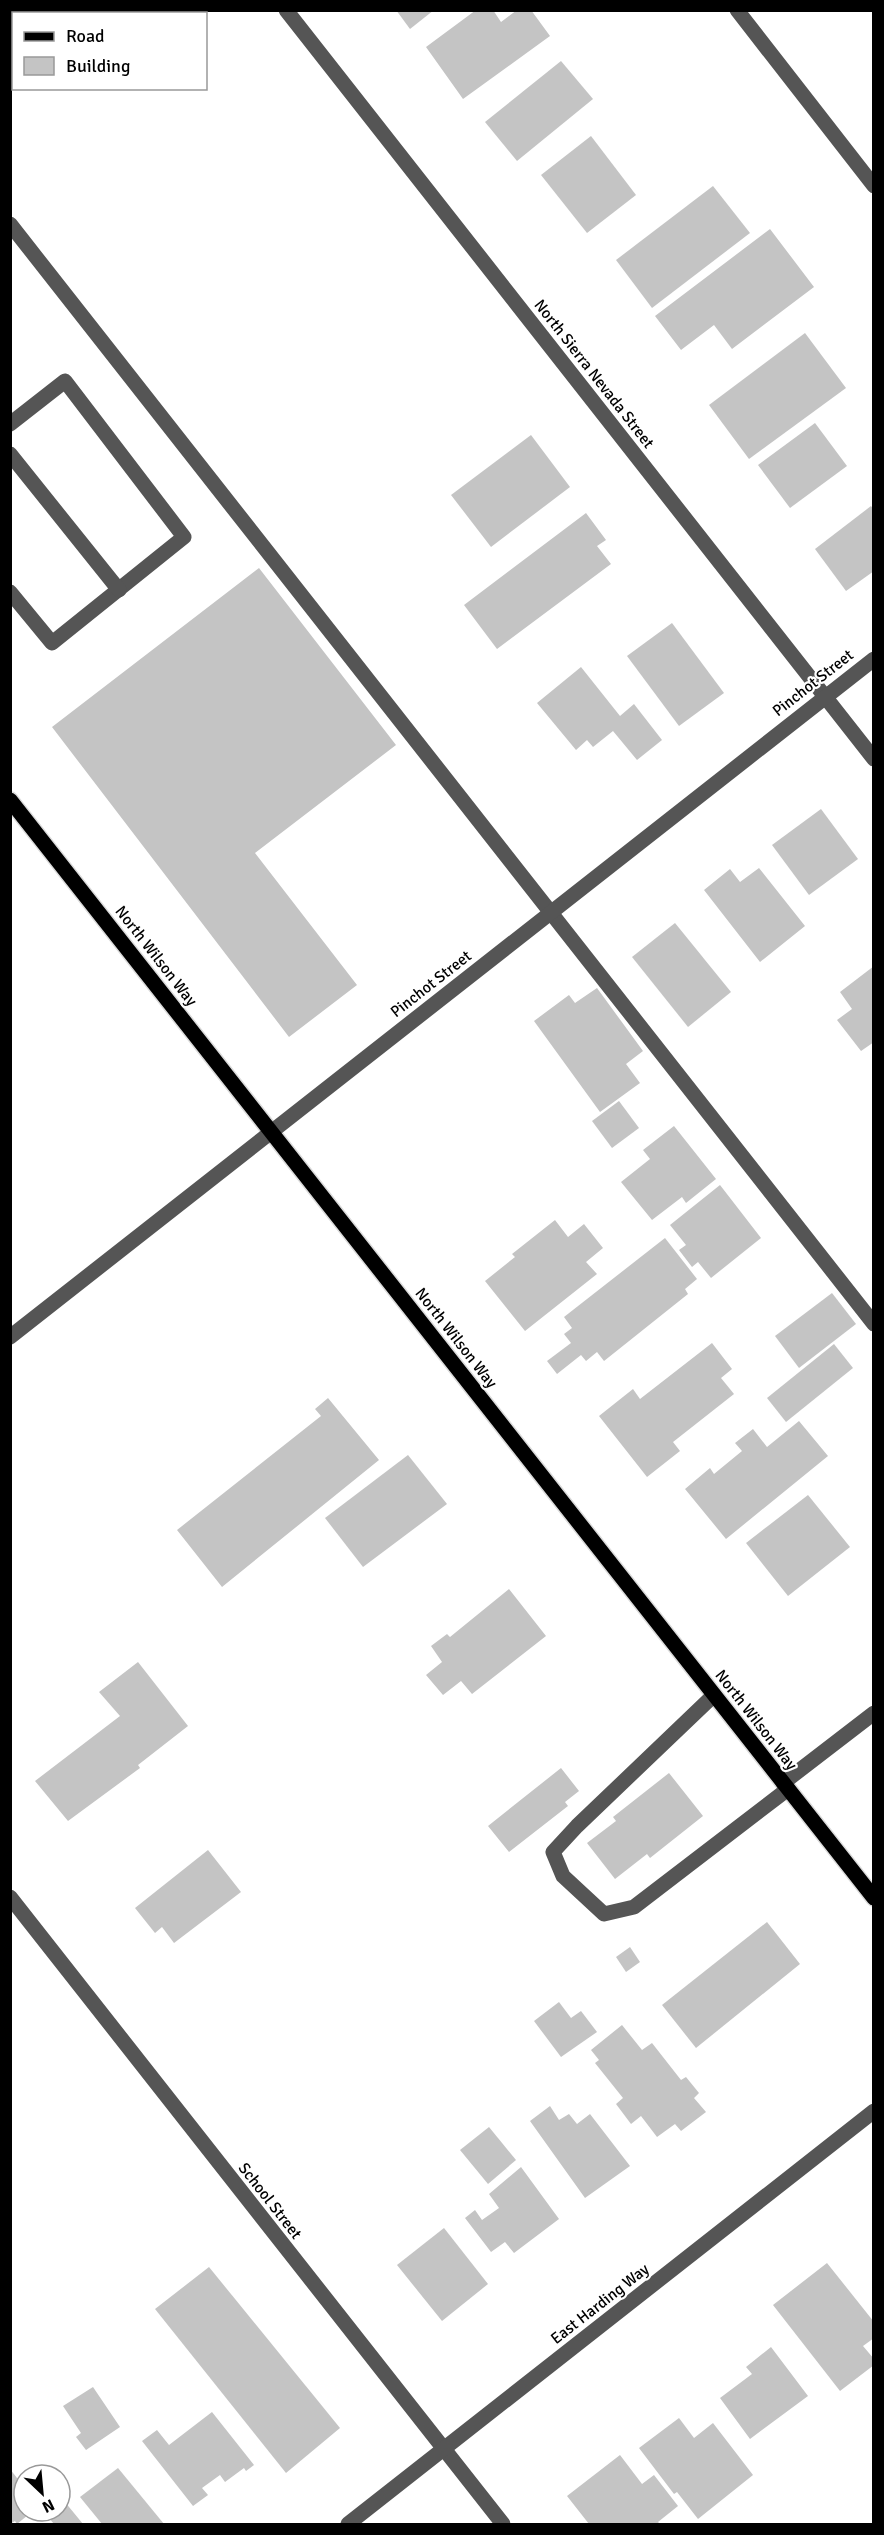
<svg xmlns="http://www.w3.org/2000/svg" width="884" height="2535" font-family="Signika,sans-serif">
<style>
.building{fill:#c4c4c4}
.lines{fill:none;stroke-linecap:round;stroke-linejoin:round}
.major-casing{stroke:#dbdbdb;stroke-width:18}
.minor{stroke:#555;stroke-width:15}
.major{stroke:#000;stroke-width:15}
.labels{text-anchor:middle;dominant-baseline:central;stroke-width:4.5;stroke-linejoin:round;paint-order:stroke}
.street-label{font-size:16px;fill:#000;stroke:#fff}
</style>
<rect width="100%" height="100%" fill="#fff"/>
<g class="building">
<path d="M396,10H434L410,29Z"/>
<path d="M476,10H493L501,22L517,10H531L550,36L463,99L426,47Z"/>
<path d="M561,61L593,99L517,161L485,122Z"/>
<path d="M591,136L636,195L587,233L541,175Z"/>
<path d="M713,186L750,233L652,308L616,260Z"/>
<path d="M770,229L814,287L732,349L714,325L681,350L655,316Z"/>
<path d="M805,333L846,388L749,459L709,405Z"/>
<path d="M815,423L847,466L790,508L758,465Z"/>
<path d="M531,435L570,487L491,547L451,495Z"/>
<path d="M871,506L874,510V571L846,591L815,549Z"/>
<path d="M586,513L606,540L597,546L611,564L497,649L464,605Z"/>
<path d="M259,568L396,745L255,853L357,985L289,1037L52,727Z"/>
<path d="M672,623L724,693L679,726L627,656Z"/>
<path d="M581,667L620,716L634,704L662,740L637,760L613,731L593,747L587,740L576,750L537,703Z"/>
<path d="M821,809L858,859L809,895L772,845Z"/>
<path d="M759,868L805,926L760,962L704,890L730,869L740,882Z"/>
<path d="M675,923L731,992L688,1027L632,957Z"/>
<path d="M874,966V1042L861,1051L837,1020L852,1009L840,992Z"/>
<path d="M597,988L643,1051L626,1064L640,1083L600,1112L534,1021L569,995L575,1003Z"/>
<path d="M619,1101L639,1128L612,1148L592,1121Z"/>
<path d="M674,1126L716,1179L686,1203L682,1197L652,1220L621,1182L650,1159L643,1150Z"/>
<path d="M720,1185L761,1238L711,1278L698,1262L692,1267L679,1250L686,1245L670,1225Z"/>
<path d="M555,1220L568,1237L584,1224L603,1248L586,1262L597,1274L525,1331L485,1281L515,1257L512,1254Z"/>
<path d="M665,1238L697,1279L685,1289L688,1294L604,1361L597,1352L586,1361L581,1355L557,1374L547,1361L571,1343L564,1334L572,1328L564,1317Z"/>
<path d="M832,1293L856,1324L799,1368L775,1336Z"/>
<path d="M712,1343L732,1369L721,1378L734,1394L673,1442L680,1451L647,1477L599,1416L633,1389L640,1399Z"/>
<path d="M834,1344L853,1368L786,1422L767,1398Z"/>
<path d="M328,1398L379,1460L222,1587L177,1530L321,1416L315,1409Z"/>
<path d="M799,1421L828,1456L726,1539L685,1489L710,1468L714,1474L742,1451L735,1443L753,1429L767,1447Z"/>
<path d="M408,1455L447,1504L363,1567L325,1518Z"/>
<path d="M808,1495L850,1547L788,1596L746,1543Z"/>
<path d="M509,1589L546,1636L472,1694L461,1681L443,1695L426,1675L442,1662L431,1646L447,1634L450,1637Z"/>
<path d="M138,1662L188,1726L138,1765L140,1768L68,1821L35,1781L120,1716L99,1692Z"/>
<path d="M561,1768L579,1791L565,1802L568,1806L509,1852L488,1826Z"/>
<path d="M669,1773L703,1816L650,1858L647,1854L615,1879L587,1843L616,1821L613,1817Z"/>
<path d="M208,1850L241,1892L174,1943L162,1927L155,1933L135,1908Z"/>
<path d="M767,1922L800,1964L696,2048L662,2005Z"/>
<path d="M630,1947L640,1962L626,1972L616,1957Z"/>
<path d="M559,2002L571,2018L581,2011L597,2032L561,2057L534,2021Z"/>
<path d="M622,2025L642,2050L652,2043L681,2080L686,2077L699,2093L694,2098L706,2112L681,2131L675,2124L657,2137L641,2116L631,2124L616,2104L623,2098L595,2063L599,2060L591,2050Z"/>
<path d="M550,2106L559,2120L569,2114L577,2124L590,2114L630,2166L585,2198L530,2121Z"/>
<path d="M489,2127L516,2160L488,2184L460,2150Z"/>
<path d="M521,2167L559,2219L514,2253L505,2242L491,2252L465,2218L475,2210L482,2220L499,2208L489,2194Z"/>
<path d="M444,2228L488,2284L442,2321L397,2265Z"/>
<path d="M827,2263L874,2322V2338L863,2346L874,2359V2365L840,2391L773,2305Z"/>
<path d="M209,2267L340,2428L286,2473L155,2309Z"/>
<path d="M771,2347L808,2396L750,2439L720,2398L752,2374L746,2367Z"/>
<path d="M93,2387L120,2427L86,2450L76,2437L81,2433L63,2406Z"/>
<path d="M212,2412L254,2465L246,2471L244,2468L225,2482L220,2475L202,2488L208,2495L193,2506L142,2441L157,2430L169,2445Z"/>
<path d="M679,2418L694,2438L713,2423L753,2475L698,2519L677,2492L674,2494L639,2448Z"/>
<path d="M620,2455L642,2484L654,2475L678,2506L658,2522L660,2524H589L567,2496Z"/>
<path d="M118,2468L164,2524H102L80,2497Z"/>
<path d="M10,2469L24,2487V2511H33L17,2524L15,2521L10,2524Z"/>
<path d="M60,2496L83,2524H54L43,2511H60Z"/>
</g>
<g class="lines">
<g class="major-casing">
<path id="major" d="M10,800L874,1898"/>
</g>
<g class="minor">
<path d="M286,10L874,759"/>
<path d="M737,10L874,186"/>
<path d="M10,224L874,1324"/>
<path d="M10,424L65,381L184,537L52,643L10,592"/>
<path d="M10,454L119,590"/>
<path d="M10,1337L874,659"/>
<path d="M714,1695L577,1826L553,1852L563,1876L604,1914L634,1907L788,1789"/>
<path d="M783,1783L874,1713"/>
<path d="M10,1897L503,2524"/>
<path d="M348,2524L874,2111"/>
</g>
<use href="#major" class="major"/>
</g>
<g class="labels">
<g class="street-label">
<text transform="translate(594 374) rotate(52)">North Sierra Nevada Street</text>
<text transform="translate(813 683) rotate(-38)">Pinchot Street</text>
<text transform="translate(156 956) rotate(52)">North Wilson Way</text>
<text transform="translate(431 984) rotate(-38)">Pinchot Street</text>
<text transform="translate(456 1338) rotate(52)">North Wilson Way</text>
<text transform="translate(756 1720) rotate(52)">North Wilson Way</text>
<text transform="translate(270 2201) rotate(52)">School Street</text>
<text transform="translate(600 2304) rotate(-38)">East Harding Way</text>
</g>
</g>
<rect width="884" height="2535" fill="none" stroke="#000000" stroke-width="24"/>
<rect x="12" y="12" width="195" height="78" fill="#ffffff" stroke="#999999" stroke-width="1.5"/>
<rect x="24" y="32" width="30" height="9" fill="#000000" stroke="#999999" stroke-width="1.5"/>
<text x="66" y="42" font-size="18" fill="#000000">Road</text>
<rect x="24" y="57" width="30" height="18" fill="#c4c4c4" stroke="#999999" stroke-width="1.5"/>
<text x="66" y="72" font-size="18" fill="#000000">Building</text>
<g transform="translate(42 2493) rotate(154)"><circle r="28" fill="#ffffff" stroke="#999999" stroke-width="1.5"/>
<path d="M0-4.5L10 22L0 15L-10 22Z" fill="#000000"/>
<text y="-9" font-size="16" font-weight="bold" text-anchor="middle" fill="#000000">N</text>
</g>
</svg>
